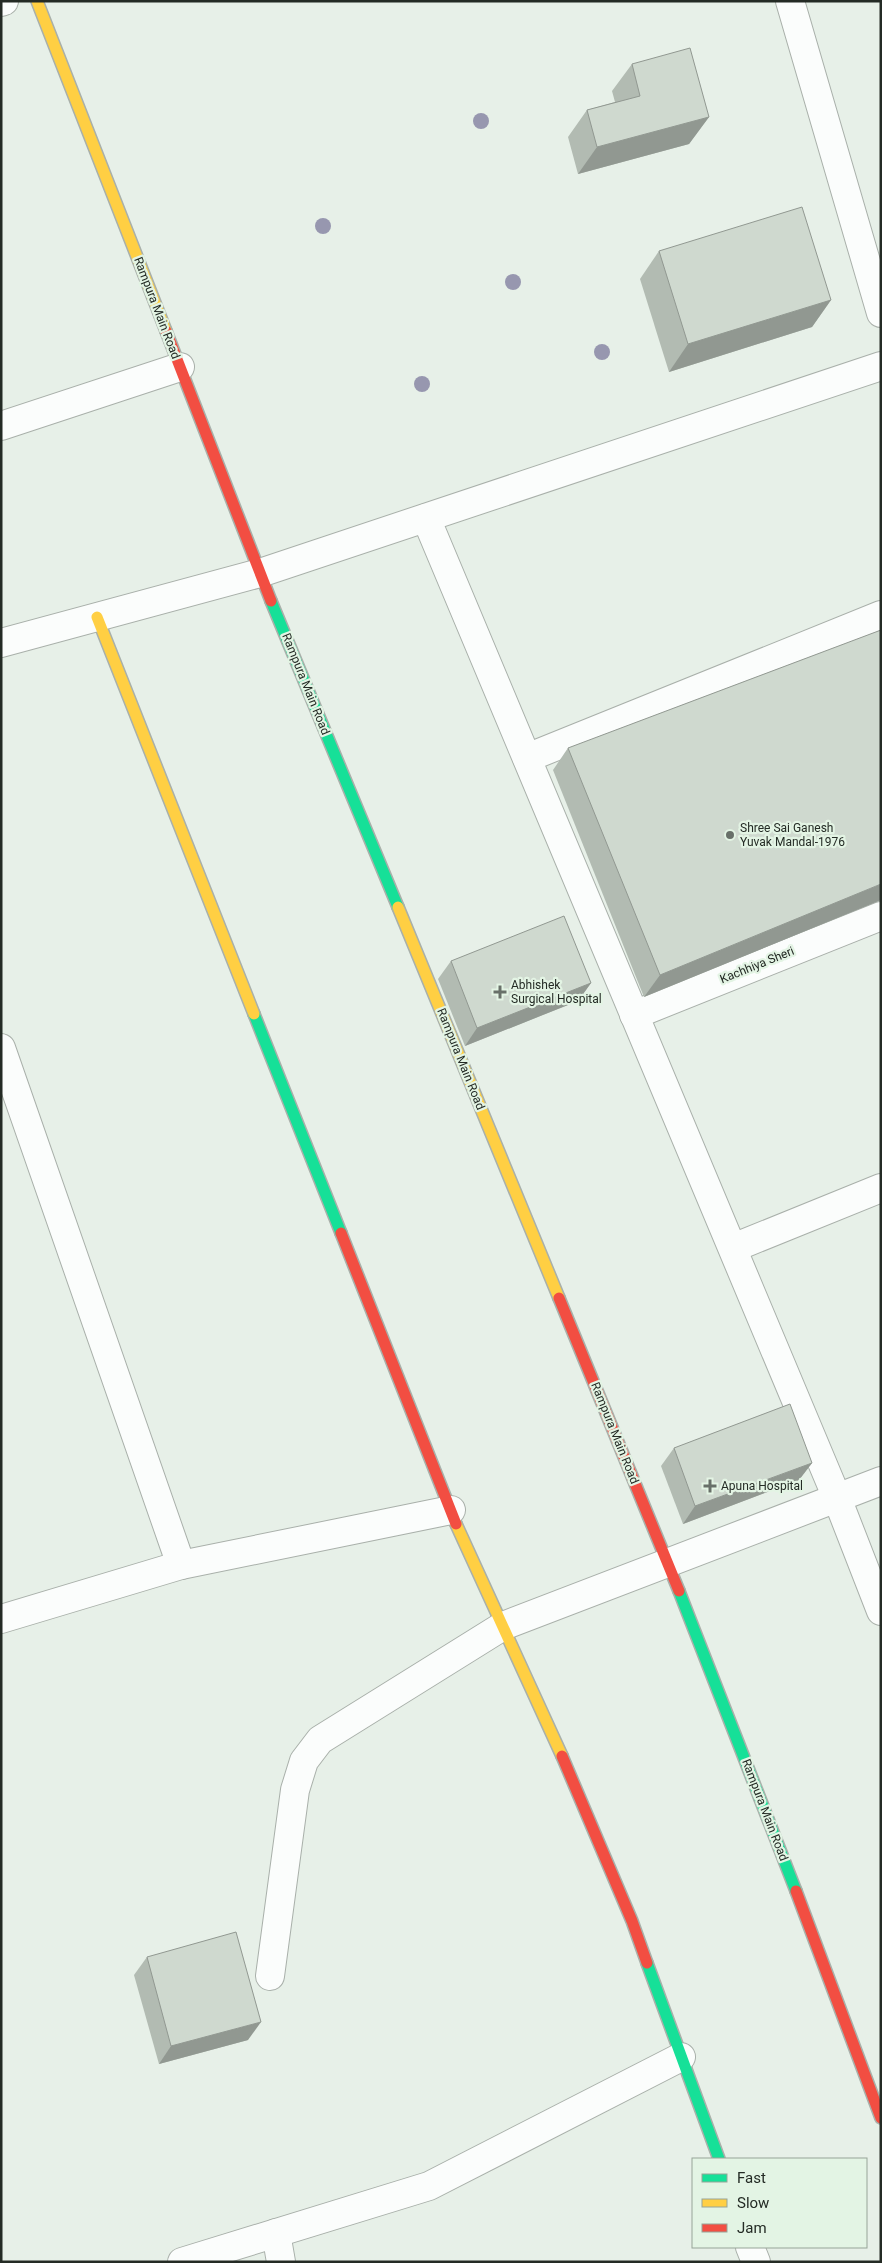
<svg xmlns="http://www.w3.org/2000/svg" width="882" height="2263" font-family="Roboto,sans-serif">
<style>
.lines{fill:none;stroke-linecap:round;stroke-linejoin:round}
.street-casing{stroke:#a9b0aa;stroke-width:30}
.fast-casing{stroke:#a9b0aa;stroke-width:14}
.slow-casing{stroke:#a9b0aa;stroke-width:14}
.jam-casing{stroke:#a9b0aa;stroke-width:14}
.street{stroke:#fbfdfc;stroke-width:28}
.fast{stroke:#16e098;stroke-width:11}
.slow{stroke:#ffcf43;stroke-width:11}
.jam{stroke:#f24e42;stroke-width:11}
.tree{fill:#9797af}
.wall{fill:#b2bbb2}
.shaded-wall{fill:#919891}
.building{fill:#cfd9cf;stroke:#919891}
.poi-dot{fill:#687069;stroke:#e3f4e4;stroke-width:2}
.labels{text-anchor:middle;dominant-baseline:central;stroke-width:4.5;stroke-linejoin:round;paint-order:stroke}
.street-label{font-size:12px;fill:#242b25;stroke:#e3f4e4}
.poi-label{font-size:12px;fill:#242b25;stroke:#e3f4e4;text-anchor:start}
</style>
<rect width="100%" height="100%" fill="#e7f0e8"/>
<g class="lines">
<g class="street-casing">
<g id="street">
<path d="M790,1L881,313"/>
<path d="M1,2L4,1"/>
<path d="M1,426L180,367"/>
<path d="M426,518L837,1498L881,1611"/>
<path d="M1,643L260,573L881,366"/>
<path d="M527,758L881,615"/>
<path d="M634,1015L881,916"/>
<path d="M1,1048L181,1565"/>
<path d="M733,1248L881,1188"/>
<path d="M1,1619L181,1565L451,1510"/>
<path d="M270,1976L295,1790L304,1761L320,1740L503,1626L881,1481"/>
<path d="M276,2233L281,2262"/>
<path d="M750,2247L756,2262"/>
<path d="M182,2262L429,2186L681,2057"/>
</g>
</g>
<g class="fast-casing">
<g id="fast">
<path d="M271,601L398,907"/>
<path d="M254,1014L341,1233"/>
<path d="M679,1591L796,1891"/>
<path d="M647,1963L719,2159"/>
</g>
</g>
<g class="slow-casing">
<g id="slow">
<path d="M37,1L166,331"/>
<path d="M97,617L254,1014"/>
<path d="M398,907L559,1298"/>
<path d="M456,1524L562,1756"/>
</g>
</g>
<g class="jam-casing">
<g id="jam">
<path d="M166,331L271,601"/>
<path d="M341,1233L456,1524"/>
<path d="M559,1298L679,1591"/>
<path d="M562,1756L632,1921L647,1963"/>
<path d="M796,1891L881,2118"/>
</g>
</g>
<use href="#street" class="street"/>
<use href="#fast" class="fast"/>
<use href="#slow" class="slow"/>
<use href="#jam" class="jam"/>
</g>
<g class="tree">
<circle cx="481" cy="121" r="8"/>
<circle cx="323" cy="226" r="8"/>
<circle cx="513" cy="282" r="8"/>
<circle cx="602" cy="352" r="8"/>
<circle cx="422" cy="384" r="8"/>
</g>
<g class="wall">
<path d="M632,64L709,117L689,144L578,174L568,137L587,110L615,102L612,91Z"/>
<path d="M659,251L831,300L812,327L669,372L640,279Z"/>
<path d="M568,748L881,900L644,997L553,770Z"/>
<path d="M451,961L591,983L578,1001L465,1046L438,979Z"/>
<path d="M674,1448L812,1463L799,1480L683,1524L661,1466Z"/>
<path d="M147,1957L248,2040L159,2064L134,1975Z"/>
</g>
<g class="shaded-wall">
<path d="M709,117L689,144L578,174L597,147Z"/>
<path d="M831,300L812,327L669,372L688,344Z"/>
<path d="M881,884V900L644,997L660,975Z"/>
<path d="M591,983L578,1001L465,1046L477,1028Z"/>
<path d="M812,1463L799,1480L683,1524L695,1506Z"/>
<path d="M261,2022L248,2040L159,2064L171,2046Z"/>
</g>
<g class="building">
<path d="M690,48L709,117L597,147L587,110L640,96L632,64Z"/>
<path d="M802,207L831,300L688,344L659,251Z"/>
<path d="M881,630V884L660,975L568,748Z"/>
<path d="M564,916L591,983L477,1028L451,961Z"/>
<path d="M790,1404L812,1463L695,1506L674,1448Z"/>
<path d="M236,1932L261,2022L171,2046L147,1957Z"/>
</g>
<g class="poi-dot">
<circle cx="730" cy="835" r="5"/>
<path d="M497.5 984.5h5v5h5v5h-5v5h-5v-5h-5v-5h5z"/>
<path d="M707.5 1478.5h5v5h5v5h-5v5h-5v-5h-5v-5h5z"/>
</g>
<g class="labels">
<g class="street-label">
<text transform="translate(157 308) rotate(69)">Rampura Main Road</text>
<text transform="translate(306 684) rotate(68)">Rampura Main Road</text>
<text transform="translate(757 965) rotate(-22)">Kachhiya Sheri</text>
<text transform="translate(461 1059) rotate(68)">Rampura Main Road</text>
<text transform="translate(615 1433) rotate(68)">Rampura Main Road</text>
<text transform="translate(765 1810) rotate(69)">Rampura Main Road</text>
</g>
<g class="poi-label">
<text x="740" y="828">Shree Sai Ganesh<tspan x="740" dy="14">Yuvak Mandal-1976</tspan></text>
<text x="511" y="985">Abhishek<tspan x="511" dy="14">Surgical Hospital</tspan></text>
<text x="721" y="1486">Apuna Hospital</text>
</g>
</g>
<rect width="882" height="2263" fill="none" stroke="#242b25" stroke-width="5"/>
<rect x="692" y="2158" width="175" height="90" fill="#e3f4e4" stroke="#97a498"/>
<rect x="702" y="2174" width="25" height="8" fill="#16e098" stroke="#97a498"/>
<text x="737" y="2183" font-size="15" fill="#242b25">Fast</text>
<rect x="702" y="2199" width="25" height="8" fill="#ffcf43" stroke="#97a498"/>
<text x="737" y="2208" font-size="15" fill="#242b25">Slow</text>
<rect x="702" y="2224" width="25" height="8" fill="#f24e42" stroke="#97a498"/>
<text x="737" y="2233" font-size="15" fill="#242b25">Jam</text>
</svg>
